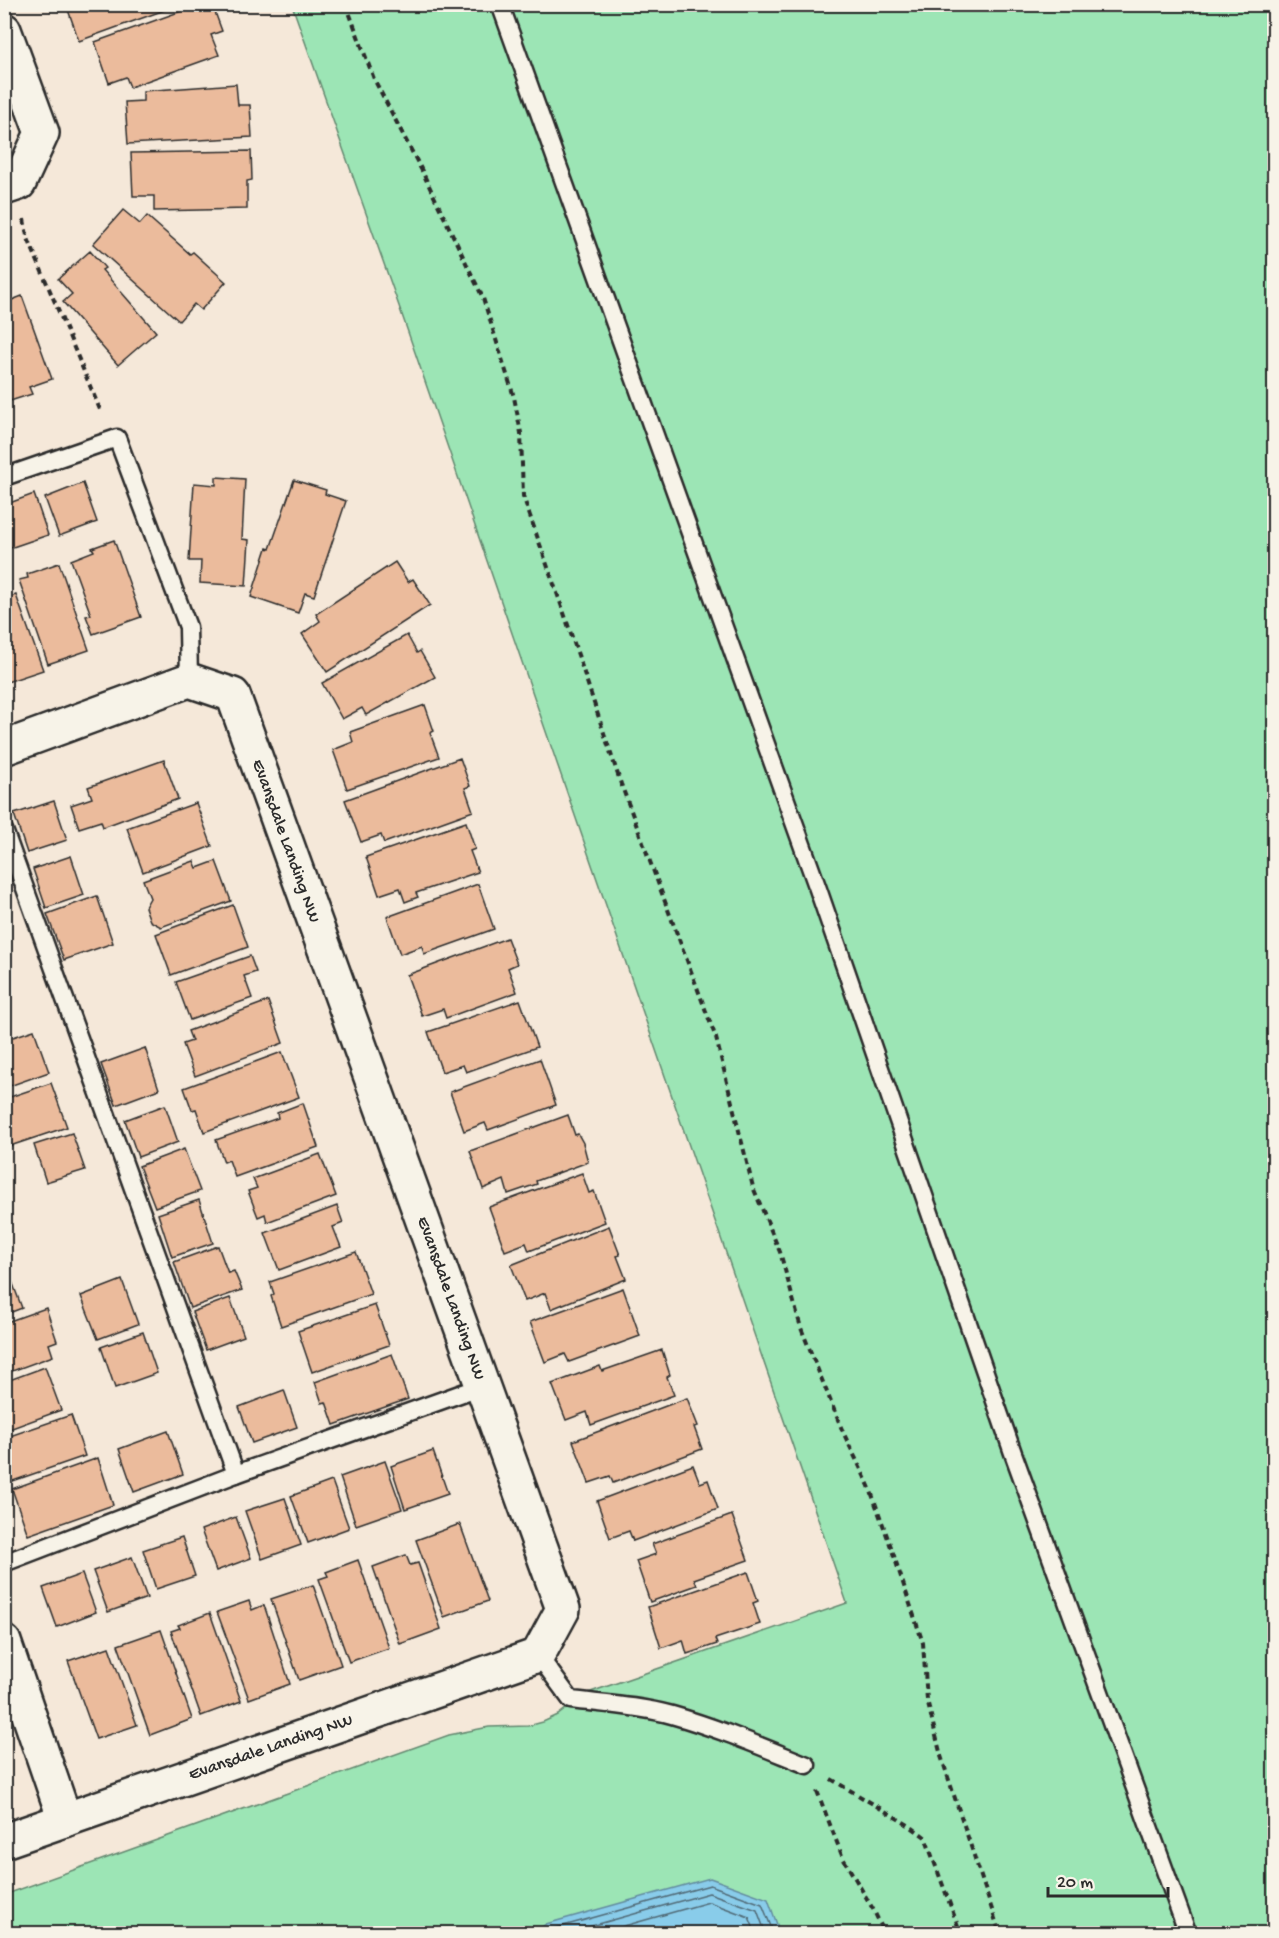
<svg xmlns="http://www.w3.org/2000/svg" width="1279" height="1938" font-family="'Gochi Hand',sans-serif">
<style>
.green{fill:#9ce5b5;stroke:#648870;stroke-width:1.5}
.water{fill:#89ccea;stroke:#638c9e;stroke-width:1.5}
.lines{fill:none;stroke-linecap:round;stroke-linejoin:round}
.shore{stroke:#516b77;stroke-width:1.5}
.building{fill:#ebbb9c;stroke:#2b2b2b;stroke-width:1.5}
.lane-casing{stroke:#2b2b2b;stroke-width:21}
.street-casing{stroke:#2b2b2b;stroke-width:38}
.path{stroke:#2b2b2b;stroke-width:4;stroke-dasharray:6 4.5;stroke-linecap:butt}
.lane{stroke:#f7f3e8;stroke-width:16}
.street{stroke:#f7f3e8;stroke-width:33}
.labels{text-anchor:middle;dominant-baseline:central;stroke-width:4.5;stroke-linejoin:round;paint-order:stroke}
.street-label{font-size:18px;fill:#2b2b2b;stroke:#f7f3e8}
</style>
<rect width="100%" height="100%" fill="#f5e8d9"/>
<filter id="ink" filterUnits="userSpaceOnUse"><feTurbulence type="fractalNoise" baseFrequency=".0167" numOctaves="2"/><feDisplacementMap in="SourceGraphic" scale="12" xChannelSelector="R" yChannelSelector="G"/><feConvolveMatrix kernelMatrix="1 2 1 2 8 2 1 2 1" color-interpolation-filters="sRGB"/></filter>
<g filter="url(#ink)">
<path class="green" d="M292,5H1274V1933L5,1934L4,1895L449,1735L489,1727L528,1726L543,1722L558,1715L585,1694L847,1603L399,306Z"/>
<path class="water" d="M710,1878L768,1899L780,1933H534L546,1924Z"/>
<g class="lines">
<g class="shore">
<path d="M544,1934L549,1930L710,1885L762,1904L774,1934"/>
<path d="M563,1934L709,1893L757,1910L766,1934"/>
<path d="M596,1934L709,1902L749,1917L756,1934"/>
</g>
</g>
<g class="building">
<path d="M66,4H181L79,41Z"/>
<path d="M201,4H212L222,31L211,35L219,55L130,87L126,77L109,83L95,42Z"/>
<path d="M236,84L238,105H250L252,137L128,144L125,102L143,101V91Z"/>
<path d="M251,151L252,180L247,181V209L154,211V196H133L131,153Z"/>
<path d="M123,210L140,224L147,216L190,254L193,252L226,282L201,310L194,304L179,321L93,244Z"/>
<path d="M90,251L105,268L102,270L156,332L118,365L63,302L72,294L58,279Z"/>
<path d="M5,281L12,300L22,296L52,379L29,387L32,394L4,403Z"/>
<path d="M216,477L245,479L242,539L249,540L246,586L200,583L201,561H189L194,483L216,485Z"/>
<path d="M294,480L326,490L325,494L346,501L314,596L305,593L298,613L251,597L267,548L270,549Z"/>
<path d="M83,483L97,522L59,536L45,498Z"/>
<path d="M34,494L48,535L7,549L4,541V505Z"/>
<path d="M114,540L141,617L93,634L86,616L91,615L71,560L94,551L92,548Z"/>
<path d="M395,562L408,582L413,579L430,605L327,672L302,634L320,621L316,614Z"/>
<path d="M59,563L89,650L48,664L19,580L28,578L27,574Z"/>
<path d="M16,595L43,670L4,683V599Z"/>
<path d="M407,635L417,653L420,651L435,677L366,715L362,708L342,719L322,683Z"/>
<path d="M425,705L434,731L430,733L439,757L347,789L333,750L353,742L350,732Z"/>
<path d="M460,758L470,786L465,788L473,811L384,843L381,835L361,842L345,800Z"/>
<path d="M164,760L178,799L103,827L101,821L79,828L71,805L92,798L88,787Z"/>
<path d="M54,801L67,840L27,853L14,814Z"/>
<path d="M196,803L212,846L143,872L127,828Z"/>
<path d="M466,822L475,849L470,851L478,872L416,893L418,897L405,902L400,888L379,895L366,857Z"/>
<path d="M71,856L84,895L46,908L33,869Z"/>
<path d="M194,861L197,868L216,861L231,901L161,927L150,921L145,907L150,898L143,880Z"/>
<path d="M478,884L494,929L424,954L422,946L400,954L387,917Z"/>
<path d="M97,896L113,943L64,960L47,914Z"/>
<path d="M233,905L248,947L171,975L156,934Z"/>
<path d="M507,938L517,964L508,968L517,992L446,1018L443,1009L422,1016L407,975Z"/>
<path d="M250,956L256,972L244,976L252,998L190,1020L176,982Z"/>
<path d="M520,1000L537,1047L466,1072L463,1065L442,1072L428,1032Z"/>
<path d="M268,1001L283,1043L195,1076L183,1044L192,1041L188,1031Z"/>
<path d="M34,1030L49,1072L4,1088V1040Z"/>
<path d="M145,1048L159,1089L116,1105L101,1064Z"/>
<path d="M282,1052L299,1097L204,1132L196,1109L192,1110L184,1088Z"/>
<path d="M540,1059L556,1105L488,1130L485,1123L464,1131L450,1092Z"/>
<path d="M51,1083L67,1127L10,1146L4,1130V1099Z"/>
<path d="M303,1103L318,1147L235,1177L229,1160L224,1162L216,1140L278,1118L277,1113Z"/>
<path d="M165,1105L178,1142L138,1157L125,1120Z"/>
<path d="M568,1115L575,1135L578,1134L583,1143L588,1162L536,1181L537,1184L508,1194L504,1180L483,1189L470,1151Z"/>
<path d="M72,1133L85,1170L46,1182L34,1145Z"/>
<path d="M184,1149L200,1191L155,1207L139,1166Z"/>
<path d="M320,1154L336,1196L267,1222L265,1214L258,1217L248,1191L257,1188L253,1179Z"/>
<path d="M582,1173L589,1193L594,1191L605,1222L529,1251L526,1243L505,1251L489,1207Z"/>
<path d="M199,1200L213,1243L172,1257L158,1214Z"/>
<path d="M337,1206L343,1223L333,1227L341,1247L279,1270L265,1233Z"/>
<path d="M609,1226L620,1255L617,1256L626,1279L551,1309L545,1293L525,1301L511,1265Z"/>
<path d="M218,1246L228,1273L234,1271L242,1290L190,1308L174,1262Z"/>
<path d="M356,1252L371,1294L281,1326L271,1296L274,1294L270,1282Z"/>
<path d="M7,1268L22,1308L4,1315V1269Z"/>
<path d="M122,1280L138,1324L98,1339L81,1296Z"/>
<path d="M623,1288L640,1336L569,1362L565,1354L545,1362L530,1322Z"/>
<path d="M230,1298L244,1336L206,1350L192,1312Z"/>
<path d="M375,1305L389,1345L312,1372L298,1331Z"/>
<path d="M46,1308L57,1341L49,1344L53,1356L4,1374V1323Z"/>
<path d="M143,1332L157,1373L115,1388L101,1347Z"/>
<path d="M662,1350L670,1375L667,1377L674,1395L591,1425L587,1412L566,1420L552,1384L600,1366L602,1371Z"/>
<path d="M392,1354L408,1399L334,1425L326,1402L322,1403L315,1382Z"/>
<path d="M45,1367L61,1410L4,1431V1382Z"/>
<path d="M284,1390L297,1427L252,1443L239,1407Z"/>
<path d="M687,1398L698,1426L694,1427L702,1449L613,1483L610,1476L589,1483L573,1441Z"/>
<path d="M71,1415L85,1456L10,1482L4,1466V1438Z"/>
<path d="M168,1431L183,1474L134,1492L119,1449Z"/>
<path d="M433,1451L448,1494L405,1509L391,1466Z"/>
<path d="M98,1458L113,1505L28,1535L12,1489Z"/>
<path d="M385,1461L402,1509L356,1525L340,1477Z"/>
<path d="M693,1465L700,1483L708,1480L718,1509L633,1541L629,1531L610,1538L597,1501Z"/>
<path d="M332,1481L349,1528L308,1543L291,1496Z"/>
<path d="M285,1498L301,1545L262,1559L245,1511Z"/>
<path d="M732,1515L748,1560L694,1579L697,1585L650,1602L636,1561L656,1554L652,1544Z"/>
<path d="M236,1517L251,1558L216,1571L201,1530Z"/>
<path d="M460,1524L488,1601L444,1617L416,1540Z"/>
<path d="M182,1537L195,1576L156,1589L143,1550Z"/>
<path d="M406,1555L410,1565L418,1563L441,1629L400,1644L373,1567Z"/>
<path d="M132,1557L147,1598L108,1612L93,1571Z"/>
<path d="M358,1560L389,1648L349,1662L319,1579L328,1576L326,1572Z"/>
<path d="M748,1572L758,1601L753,1603L760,1624L715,1639L717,1644L687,1654L683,1640L661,1648L648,1607Z"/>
<path d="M82,1574L96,1612L57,1627L43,1588Z"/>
<path d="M313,1585L341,1665L299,1680L271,1599Z"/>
<path d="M249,1601L252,1610L264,1605L290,1684L249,1699L217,1612Z"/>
<path d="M210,1613L241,1701L201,1716L171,1631L180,1628L178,1625Z"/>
<path d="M161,1630L192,1719L150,1735L118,1645Z"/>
<path d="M109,1647L137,1725L96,1739L68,1661Z"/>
</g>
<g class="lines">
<g class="lane-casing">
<g id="lane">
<path d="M500,4L818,889L1013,1453L1188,1934"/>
<path d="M4,477L117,438L188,627L189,680"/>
<path d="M4,830L236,1474"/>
<path d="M4,1563L236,1474L482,1386"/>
<path d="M538,1655L571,1700C604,1704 639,1706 672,1715C718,1728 762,1747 807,1765"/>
</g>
</g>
<g class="street-casing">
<g id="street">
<path d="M4,30L42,133L19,183L4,188"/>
<path id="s1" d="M4,748L189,680L233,695L563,1609L538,1655L4,1841"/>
<path d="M4,1642L65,1820"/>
</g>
</g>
<g class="path">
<path d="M346,4L374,79L421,169L483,298L514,397L521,433L523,496L564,613L621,784L716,1038L753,1187L780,1252L801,1328L843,1432L869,1486L891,1547L923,1643L927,1700L941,1756L1000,1934"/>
<path d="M24,219L27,236L101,412"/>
<path d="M831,1779L910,1826L925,1837L961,1934"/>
<path d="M817,1791L843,1858L873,1909L885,1934"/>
</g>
<use href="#lane" class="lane"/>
<use href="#street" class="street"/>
</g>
</g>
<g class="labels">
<g class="street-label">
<text stroke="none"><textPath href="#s1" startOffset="399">Evansdale Landing NW</textPath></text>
<text stroke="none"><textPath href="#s1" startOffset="885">Evansdale Landing NW</textPath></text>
<text transform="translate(271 1748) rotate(-19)">Evansdale Landing NW</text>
</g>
</g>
<rect width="1279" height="1938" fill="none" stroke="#f7f3e8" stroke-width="24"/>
<rect x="12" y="12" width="1255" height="1914" fill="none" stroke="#2b2b2b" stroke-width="2" filter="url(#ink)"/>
<path d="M1048 1887v9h120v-9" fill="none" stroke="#2b2b2b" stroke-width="3"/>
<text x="1057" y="1887" font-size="18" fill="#2b2b2b" stroke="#f7f3e8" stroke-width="4.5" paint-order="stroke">20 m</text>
</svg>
